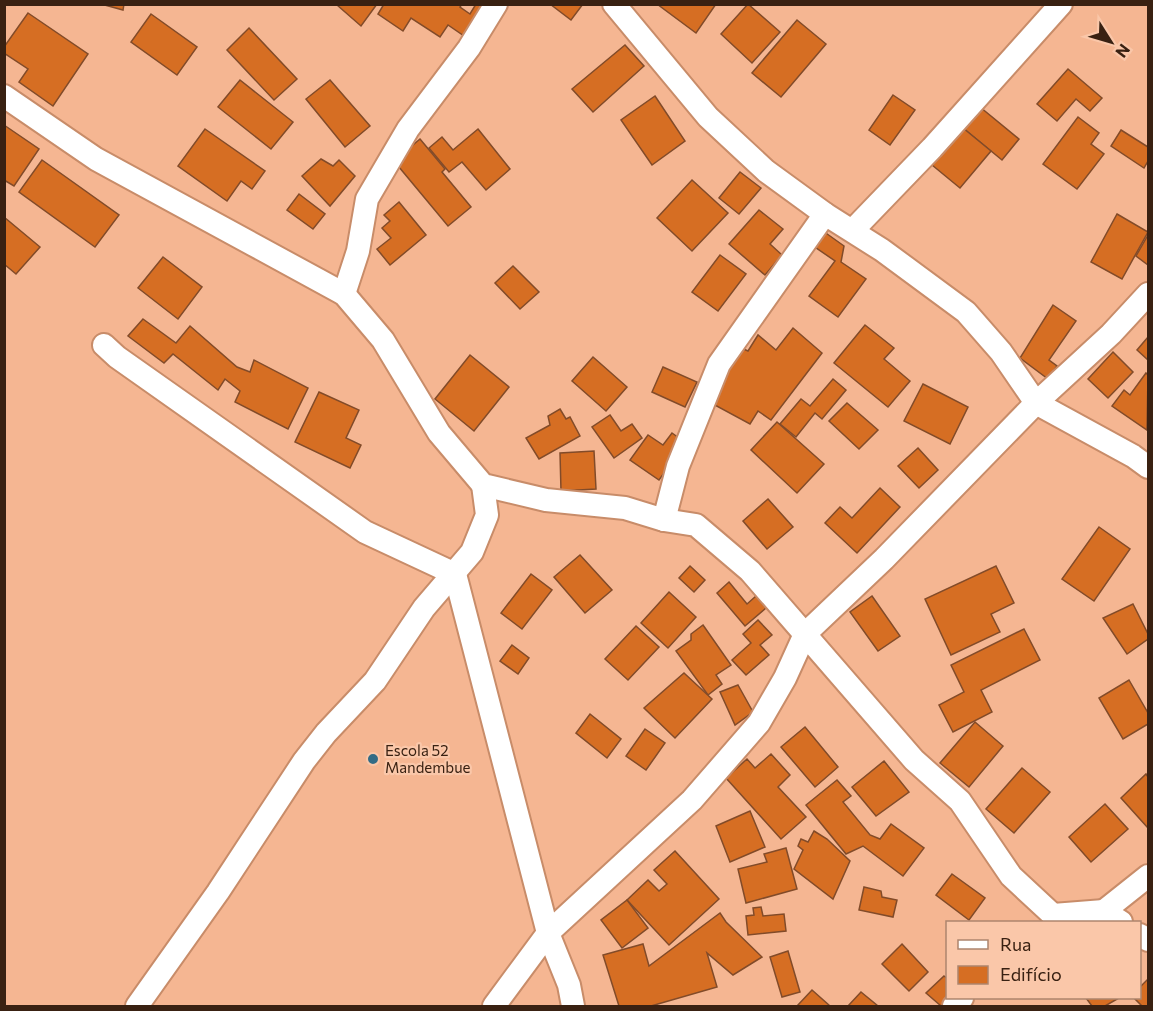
<svg xmlns="http://www.w3.org/2000/svg" width="1153" height="1011" font-family="Commissioner,sans-serif">
<style>
.building{fill:#d66e23;stroke:#824b29;stroke-width:1.5}
.lines{fill:none;stroke-linecap:round;stroke-linejoin:round}
.street-casing{stroke:#c88c69;stroke-width:26}
.street{stroke:#fff;stroke-width:22}
.poi-dot{fill:#336b85;stroke:#fac7a9;stroke-width:2}
.labels{text-anchor:middle;dominant-baseline:central;stroke-width:4.5;stroke-linejoin:round;paint-order:stroke}
.poi-label{font-size:15px;fill:#392112;stroke:#fac7a9;text-anchor:start}
</style>
<rect width="100%" height="100%" fill="#f5b692"/>
<g class="building">
<path d="M101,4H124L123,10Z"/>
<path d="M377,4L361,26L337,5L338,4Z"/>
<path d="M384,4H462L460,7L470,14L476,4H489L467,38L448,25L440,37L411,18L403,31L378,14Z"/>
<path d="M550,4H583L571,20Z"/>
<path d="M657,4H716L696,33Z"/>
<path d="M748,4L780,32L752,63L721,34Z"/>
<path d="M28,13L88,54L53,106L19,82L28,69L4,53V47Z"/>
<path d="M151,14L197,47L177,75L131,42Z"/>
<path d="M797,20L826,44L781,97L752,73Z"/>
<path d="M249,28L297,79L274,100L227,50Z"/>
<path d="M625,45L644,66L593,112L572,89Z"/>
<path d="M1068,69L1102,98L1090,111L1076,99L1057,121L1037,104Z"/>
<path d="M240,80L293,122L271,149L218,107Z"/>
<path d="M330,80L370,126L345,147L306,99Z"/>
<path d="M893,95L915,110L890,145L869,130Z"/>
<path d="M655,96L685,141L652,165L621,120Z"/>
<path d="M980,107L1019,139L1002,160L963,128Z"/>
<path d="M1078,117L1099,133L1091,144L1104,154L1077,189L1043,164Z"/>
<path d="M4,125L39,149L14,186L4,180Z"/>
<path d="M963,128L991,151L960,188L932,165Z"/>
<path d="M205,129L265,171L252,189L241,181L227,201L178,166Z"/>
<path d="M478,129L510,169L486,190L462,162L449,172L429,148L442,137L453,150Z"/>
<path d="M1121,130L1148,147V161L1144,168L1111,146Z"/>
<path d="M420,139L445,169L442,172L471,207L448,226L394,161Z"/>
<path d="M321,159L333,166L339,160L355,176L330,206L302,176Z"/>
<path d="M42,160L119,215L95,247L19,192Z"/>
<path d="M740,172L761,188L739,214L719,198Z"/>
<path d="M692,180L728,213L692,251L657,218Z"/>
<path d="M299,194L325,214L313,229L287,210Z"/>
<path d="M399,202L426,235L390,265L377,249L391,238L382,228L390,221L384,215Z"/>
<path d="M759,210L783,229L770,244L782,255L765,275L729,244Z"/>
<path d="M1117,214L1148,232L1122,279L1091,262Z"/>
<path d="M4,217L40,247L16,274L4,264Z"/>
<path d="M823,231L844,246L841,262L866,279L838,317L809,296L835,261L812,245Z"/>
<path d="M1148,235V265L1136,256Z"/>
<path d="M720,255L746,274L718,311L692,292Z"/>
<path d="M163,257L202,287L178,319L138,288Z"/>
<path d="M513,266L539,292L520,309L495,283Z"/>
<path d="M1053,305L1076,321L1049,360L1057,366L1048,379L1020,358Z"/>
<path d="M143,319L176,343L190,326L237,367L250,372L254,360L308,388L288,429L235,402L240,391L225,379L218,390L173,354L164,363L128,336Z"/>
<path d="M865,325L894,348L884,359L910,381L888,407L834,363Z"/>
<path d="M793,328L822,353L771,420L758,411L750,424L711,403L739,347L748,351L758,335L776,350Z"/>
<path d="M1148,337V360L1137,350Z"/>
<path d="M1113,352L1133,372L1108,398L1088,379Z"/>
<path d="M470,355L509,387L474,431L435,399Z"/>
<path d="M593,357L627,387L606,411L572,381Z"/>
<path d="M663,367L697,382L685,407L652,392Z"/>
<path d="M1146,373L1148,375L1147,430L1112,406L1124,390L1130,395Z"/>
<path d="M833,379L846,390L822,419L815,413L796,437L780,424L801,399L810,406Z"/>
<path d="M923,384L968,407L950,444L904,421Z"/>
<path d="M319,392L359,410L346,438L361,445L350,468L295,442Z"/>
<path d="M847,403L878,430L859,449L829,421Z"/>
<path d="M560,409L566,419L570,417L580,436L539,459L526,438L550,425L548,416Z"/>
<path d="M610,415L621,431L632,424L642,438L614,458L592,427Z"/>
<path d="M777,422L824,464L797,493L751,450Z"/>
<path d="M672,433L686,443L659,480L630,460L648,435L663,445Z"/>
<path d="M918,448L938,470L919,488L898,466Z"/>
<path d="M594,451L596,489L561,491L560,453Z"/>
<path d="M880,488L900,507L857,553L825,523L840,507L852,518Z"/>
<path d="M768,499L793,527L767,549L743,521Z"/>
<path d="M1099,527L1130,549L1094,601L1062,579Z"/>
<path d="M580,555L612,590L585,613L554,577Z"/>
<path d="M690,566L705,580L694,592L679,578Z"/>
<path d="M996,566L1014,603L991,614L1000,632L951,655L925,599Z"/>
<path d="M531,574L552,590L522,629L501,613Z"/>
<path d="M729,582L747,604L756,596L766,608L745,626L717,593Z"/>
<path d="M669,592L696,617L668,648L641,623Z"/>
<path d="M872,596L900,636L878,651L850,612Z"/>
<path d="M1133,604L1148,634V639L1127,654L1103,618Z"/>
<path d="M758,620L772,635L760,645L769,655L746,675L732,660L751,643L743,634Z"/>
<path d="M703,625L731,665L716,675L722,684L708,695L676,651L691,640V634Z"/>
<path d="M636,626L659,647L628,680L605,659Z"/>
<path d="M1024,629L1040,660L981,690L992,712L953,732L939,705L964,692L951,665Z"/>
<path d="M512,645L529,658L518,674L500,661Z"/>
<path d="M684,673L712,699L675,738L644,708Z"/>
<path d="M1129,680L1148,713V724L1123,739L1099,698Z"/>
<path d="M738,685L753,712L735,725L720,692Z"/>
<path d="M590,714L621,739L607,758L576,733Z"/>
<path d="M975,722L1003,746L969,787L940,763Z"/>
<path d="M805,727L838,767L815,787L781,747Z"/>
<path d="M645,729L665,743L646,770L626,756Z"/>
<path d="M771,754L790,775L778,787L806,817L781,839L726,778L747,759L755,768Z"/>
<path d="M884,761L909,792L876,816L852,787Z"/>
<path d="M1022,768L1050,792L1014,833L986,809Z"/>
<path d="M1146,774L1148,777V828L1121,798Z"/>
<path d="M837,780L851,796L843,802L870,835L880,839L891,824L924,848L903,876L863,846L846,854L806,805Z"/>
<path d="M1105,804L1128,829L1091,862L1069,837Z"/>
<path d="M750,811L765,847L730,862L716,826Z"/>
<path d="M814,831L827,839L850,861L833,899L794,869L803,850L798,846L801,839L808,842Z"/>
<path d="M786,848L797,889L746,903L738,869L767,862L764,854Z"/>
<path d="M675,851L719,899L669,945L627,900L648,880L659,891L667,884L654,870Z"/>
<path d="M952,874L985,898L969,920L936,895Z"/>
<path d="M864,887L881,891L882,897L897,900L893,917L859,910Z"/>
<path d="M627,900L648,928L622,948L601,920Z"/>
<path d="M761,907L763,916L784,914L786,931L748,935L746,916L754,915L753,908Z"/>
<path d="M720,913L726,922L762,957L733,975L707,953L717,987L651,1006H619L603,955L643,944L649,966Z"/>
<path d="M902,944L928,972L909,991L882,964Z"/>
<path d="M788,951L800,992L782,997L770,957Z"/>
<path d="M944,976L948,979V998L941,1006L926,993Z"/>
<path d="M1148,979V1006H1142L1134,998H1140V987Z"/>
<path d="M812,990L830,1006H797Z"/>
<path d="M861,992L878,1006H848Z"/>
<path d="M1086,998H1119L1105,1006H1092Z"/>
</g>
<g class="lines">
<g class="street-casing">
<g id="street">
<path d="M614,4L708,117L766,171L825,214L882,250L966,312L1001,352L1036,403L1133,456L1148,467"/>
<path d="M4,96L96,159L344,294L383,340L439,433L483,485L546,500L625,508L664,520L696,525L750,571L914,760L960,801L1011,876L1053,915L1104,911L1121,922"/>
<path d="M853,230L932,148L1061,4"/>
<path d="M344,294L358,251L367,199L408,129L469,48L496,4"/>
<path d="M104,345L117,357L365,532L455,574L548,933L569,985L573,1006"/>
<path d="M664,520L678,466L719,364L825,214"/>
<path d="M1091,917L1104,911L1148,876"/>
<path d="M1140,935L1148,940"/>
<path d="M137,1006L218,892L304,761L326,733L375,681L424,608L472,552L487,515L483,485"/>
<path d="M494,1006L548,933L692,800L759,723L785,678L805,634L884,559L1036,403L1111,334L1148,294"/>
<path d="M954,1006L962,998"/>
</g>
</g>
<use href="#street" class="street"/>
</g>
<circle class="poi-dot" cx="373" cy="759" r="6"/>
<g class="labels">
<g class="poi-label">
<text x="385" y="750">Escola 52<tspan x="385" dy="17">Mandembue</tspan></text>
</g>
</g>
<rect width="1153" height="1011" fill="none" stroke="#392112" stroke-width="12"/>
<rect x="946" y="921" width="195" height="78" fill="#fac7a9" stroke="#ad856d" stroke-width="1.5"/>
<rect x="958" y="940" width="30" height="9" fill="#ffffff" stroke="#ad856d" stroke-width="1.5"/>
<text x="1000" y="951" font-size="18" fill="#392112">Rua</text>
<rect x="958" y="966" width="30" height="18" fill="#d66e23" stroke="#ad856d" stroke-width="1.5"/>
<text x="1000" y="981" font-size="18" fill="#392112">Edifício</text>
<g transform="translate(1111 42) rotate(127)" stroke="#fac7a9" stroke-width="4.5" paint-order="stroke">
<path d="M0-4.5L10 22L0 15L-10 22Z" fill="#392112"/>
<text y="-9" font-size="16" font-weight="bold" text-anchor="middle" fill="#392112">N</text>
</g>
</svg>
